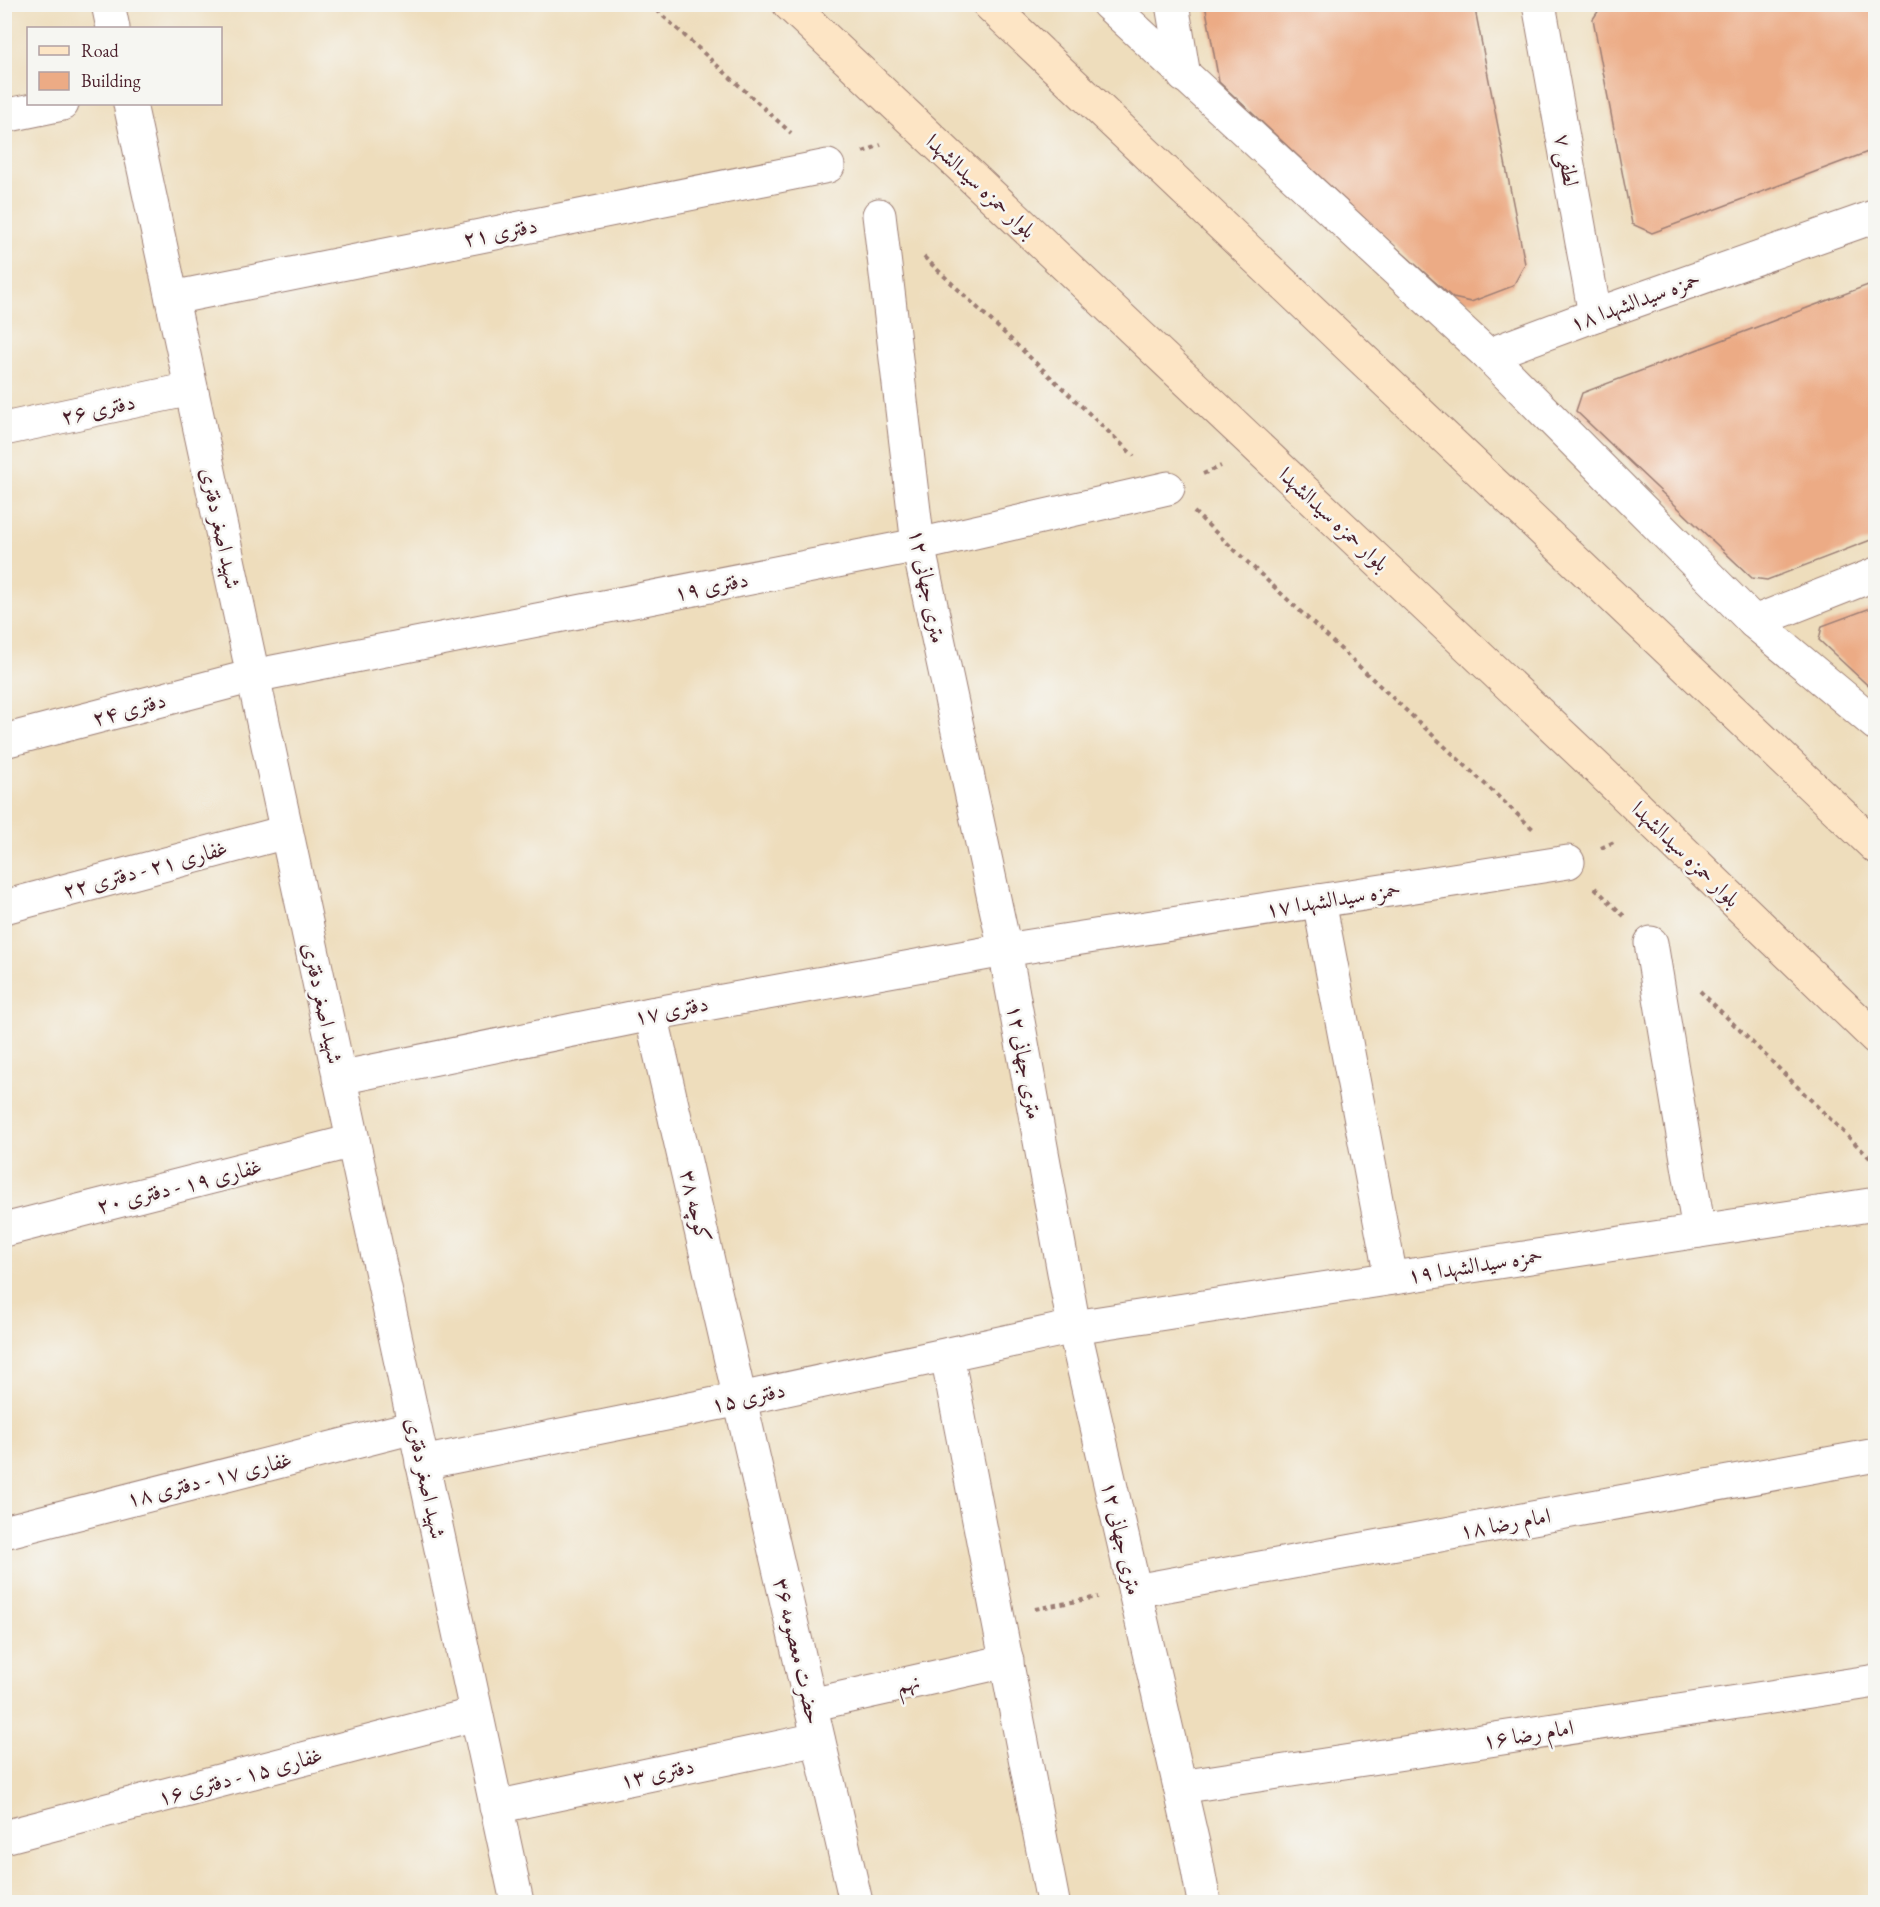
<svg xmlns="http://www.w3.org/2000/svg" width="1880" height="1907" font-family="'EB Garamond',Amiri,serif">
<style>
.building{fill:#ecab85}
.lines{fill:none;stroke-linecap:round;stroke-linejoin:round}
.minor-casing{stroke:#9c7e74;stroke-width:35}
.tertiary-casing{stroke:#9c7e74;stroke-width:35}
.secondary-casing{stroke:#9c7e74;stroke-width:35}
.path{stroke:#9c7e74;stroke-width:4;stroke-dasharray:4.5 4.5;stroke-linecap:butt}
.minor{stroke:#fff;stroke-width:33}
.tertiary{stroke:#fff;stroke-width:33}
.secondary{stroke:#fde5c5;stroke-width:33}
.labels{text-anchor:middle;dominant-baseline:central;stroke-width:5;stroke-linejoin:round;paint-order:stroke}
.street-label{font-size:22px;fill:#4a1f2b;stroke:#f6f6f2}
</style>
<rect width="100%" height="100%" fill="#f6f6f2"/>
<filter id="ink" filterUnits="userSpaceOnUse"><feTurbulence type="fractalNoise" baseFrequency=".0167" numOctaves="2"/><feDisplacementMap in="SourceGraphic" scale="12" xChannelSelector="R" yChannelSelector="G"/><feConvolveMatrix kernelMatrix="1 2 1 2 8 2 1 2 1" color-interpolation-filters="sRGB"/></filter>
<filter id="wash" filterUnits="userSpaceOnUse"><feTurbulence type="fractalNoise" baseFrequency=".008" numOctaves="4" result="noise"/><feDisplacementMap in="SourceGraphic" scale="24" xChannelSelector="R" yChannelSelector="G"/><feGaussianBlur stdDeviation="1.35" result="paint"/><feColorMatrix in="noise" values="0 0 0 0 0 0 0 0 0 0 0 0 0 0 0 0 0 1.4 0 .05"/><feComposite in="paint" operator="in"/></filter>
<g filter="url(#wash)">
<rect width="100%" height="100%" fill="#eeddbc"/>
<g id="blocks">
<g class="building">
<path d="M1205,4H1474L1525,264L1513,286L1471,302L1453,298L1378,231L1219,82Z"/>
<path d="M1603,4H1876V149L1652,233L1632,224L1593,19Z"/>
<path d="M1876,282V538L1767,580L1752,578L1576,411L1582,393Z"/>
<path d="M1876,606V693L1819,640L1822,626Z"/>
</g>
</g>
</g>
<g filter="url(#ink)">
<use href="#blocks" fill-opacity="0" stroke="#9c7e74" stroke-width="1.5"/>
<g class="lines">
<g class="minor-casing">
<g id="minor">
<path d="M1108,4L1488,355L1754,622L1876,724"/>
<path d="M1172,4L1184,76"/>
<path d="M1539,4L1595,315"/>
<path d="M4,116L62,104"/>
<path d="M879,215L918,545L1005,950L1074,1327L1194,1848L1204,1902"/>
<path d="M172,298L828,166"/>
<path d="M1488,355L1595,315L1876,216"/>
<path d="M4,429L191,389"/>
<path d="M1754,622L1876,574"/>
<path d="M4,741L253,676L918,545L1168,488"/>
<path d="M1319,901L1391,1278"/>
<path d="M4,907L286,832"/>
<path d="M1651,943L1699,1231"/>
<path d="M651,1014L856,1902"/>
<path d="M339,1078L651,1014L1005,950L1568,862"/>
<path d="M4,1230L353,1141"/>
<path d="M947,1355L1053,1902"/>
<path d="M422,1463L740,1399L1074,1327L1876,1204"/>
<path d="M4,1532L414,1427"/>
<path d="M1135,1591L1876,1455"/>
<path d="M810,1705L1007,1661"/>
<path d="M1180,1787L1876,1681"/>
<path d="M496,1807L818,1739"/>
<path d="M4,1837L476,1714"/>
</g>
</g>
<g class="tertiary-casing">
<g id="tertiary">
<path d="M108,4L113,28"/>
<path d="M130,104L517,1902"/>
</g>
</g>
<g class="secondary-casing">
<g id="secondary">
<path d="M789,4L1597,768L1876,1038"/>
<path d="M989,4L1876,847"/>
</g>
</g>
<g class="path">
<path d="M650,4L791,133"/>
<path d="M863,152L881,145"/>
<path d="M924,257L1134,456"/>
<path d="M1203,474L1221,466"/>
<path d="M1194,512L1533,829"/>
<path d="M1601,848L1616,841"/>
<path d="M1595,888L1624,916"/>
<path d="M1700,991L1876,1164"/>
<path d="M1035,1609L1098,1597"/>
</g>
<use href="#minor" class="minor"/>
<use href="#tertiary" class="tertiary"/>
<use href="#secondary" class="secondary"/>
</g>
</g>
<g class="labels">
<g class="street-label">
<text transform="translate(1567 160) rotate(80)">لطفی ۷</text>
<text transform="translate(981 186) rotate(43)">بلوار حمزه سیدالشهدا</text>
<text transform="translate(500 232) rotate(-11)">دفتری ۲۱</text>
<text transform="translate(1635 301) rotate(-20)">حمزه سیدالشهدا ۱۸</text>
<text transform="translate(98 409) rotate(-12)">دفتری ۲۶</text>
<text transform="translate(1334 519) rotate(43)">بلوار حمزه سیدالشهدا</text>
<text transform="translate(221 528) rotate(78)">شهید اصغر دفتری</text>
<text transform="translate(711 586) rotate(-11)">دفتری ۱۹</text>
<text transform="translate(928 586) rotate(79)">۱۲ متری جهانی</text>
<text transform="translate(129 709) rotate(-15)">دفتری ۲۴</text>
<text transform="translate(1686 854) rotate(44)">بلوار حمزه سیدالشهدا</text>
<text transform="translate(145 869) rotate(-15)">غفاری ۲۱ - دفتری ۲۲</text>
<text transform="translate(1333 899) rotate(-9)">حمزه سیدالشهدا ۱۷</text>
<text transform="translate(323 1003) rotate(78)">شهید اصغر دفتری</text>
<text transform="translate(671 1010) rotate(-11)">دفتری ۱۷</text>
<text transform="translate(1025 1062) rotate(80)">۱۲ متری جهانی</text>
<text transform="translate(179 1186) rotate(-14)">غفاری ۱۹ - دفتری ۲۰</text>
<text transform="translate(696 1206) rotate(77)">کوچه ۳۸</text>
<text transform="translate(1475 1265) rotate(-9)">حمزه سیدالشهدا ۱۹</text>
<text transform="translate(748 1397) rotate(-12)">دفتری ۱۵</text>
<text transform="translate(426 1478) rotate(78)">شهید اصغر دفتری</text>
<text transform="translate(209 1479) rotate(-14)">غفاری ۱۷ - دفتری ۱۸</text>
<text transform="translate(1505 1523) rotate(-10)">امام رضا ۱۸</text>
<text transform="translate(1122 1538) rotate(77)">۱۲ متری جهانی</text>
<text transform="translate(798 1651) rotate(77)">حضرت معصومه ۳۶</text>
<text transform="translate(908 1683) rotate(-12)">نهم</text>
<text transform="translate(1528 1734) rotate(-9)">امام رضا ۱۶</text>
<text transform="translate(657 1773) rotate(-12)">دفتری ۱۳</text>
<text transform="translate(240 1776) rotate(-15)">غفاری ۱۵ - دفتری ۱۶</text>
</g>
</g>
<rect width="1880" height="1907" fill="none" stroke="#f6f6f2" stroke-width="24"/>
<rect x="27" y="27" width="195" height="78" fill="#f6f6f2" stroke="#b1a0a2" stroke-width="1.5"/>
<rect x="39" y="46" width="30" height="9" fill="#fde5c5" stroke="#b1a0a2" stroke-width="1.5"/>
<text x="81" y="57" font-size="18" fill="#4a1f2b">Road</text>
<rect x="39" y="72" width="30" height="18" fill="#ecab85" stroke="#b1a0a2" stroke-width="1.5"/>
<text x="81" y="87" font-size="18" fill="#4a1f2b">Building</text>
</svg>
